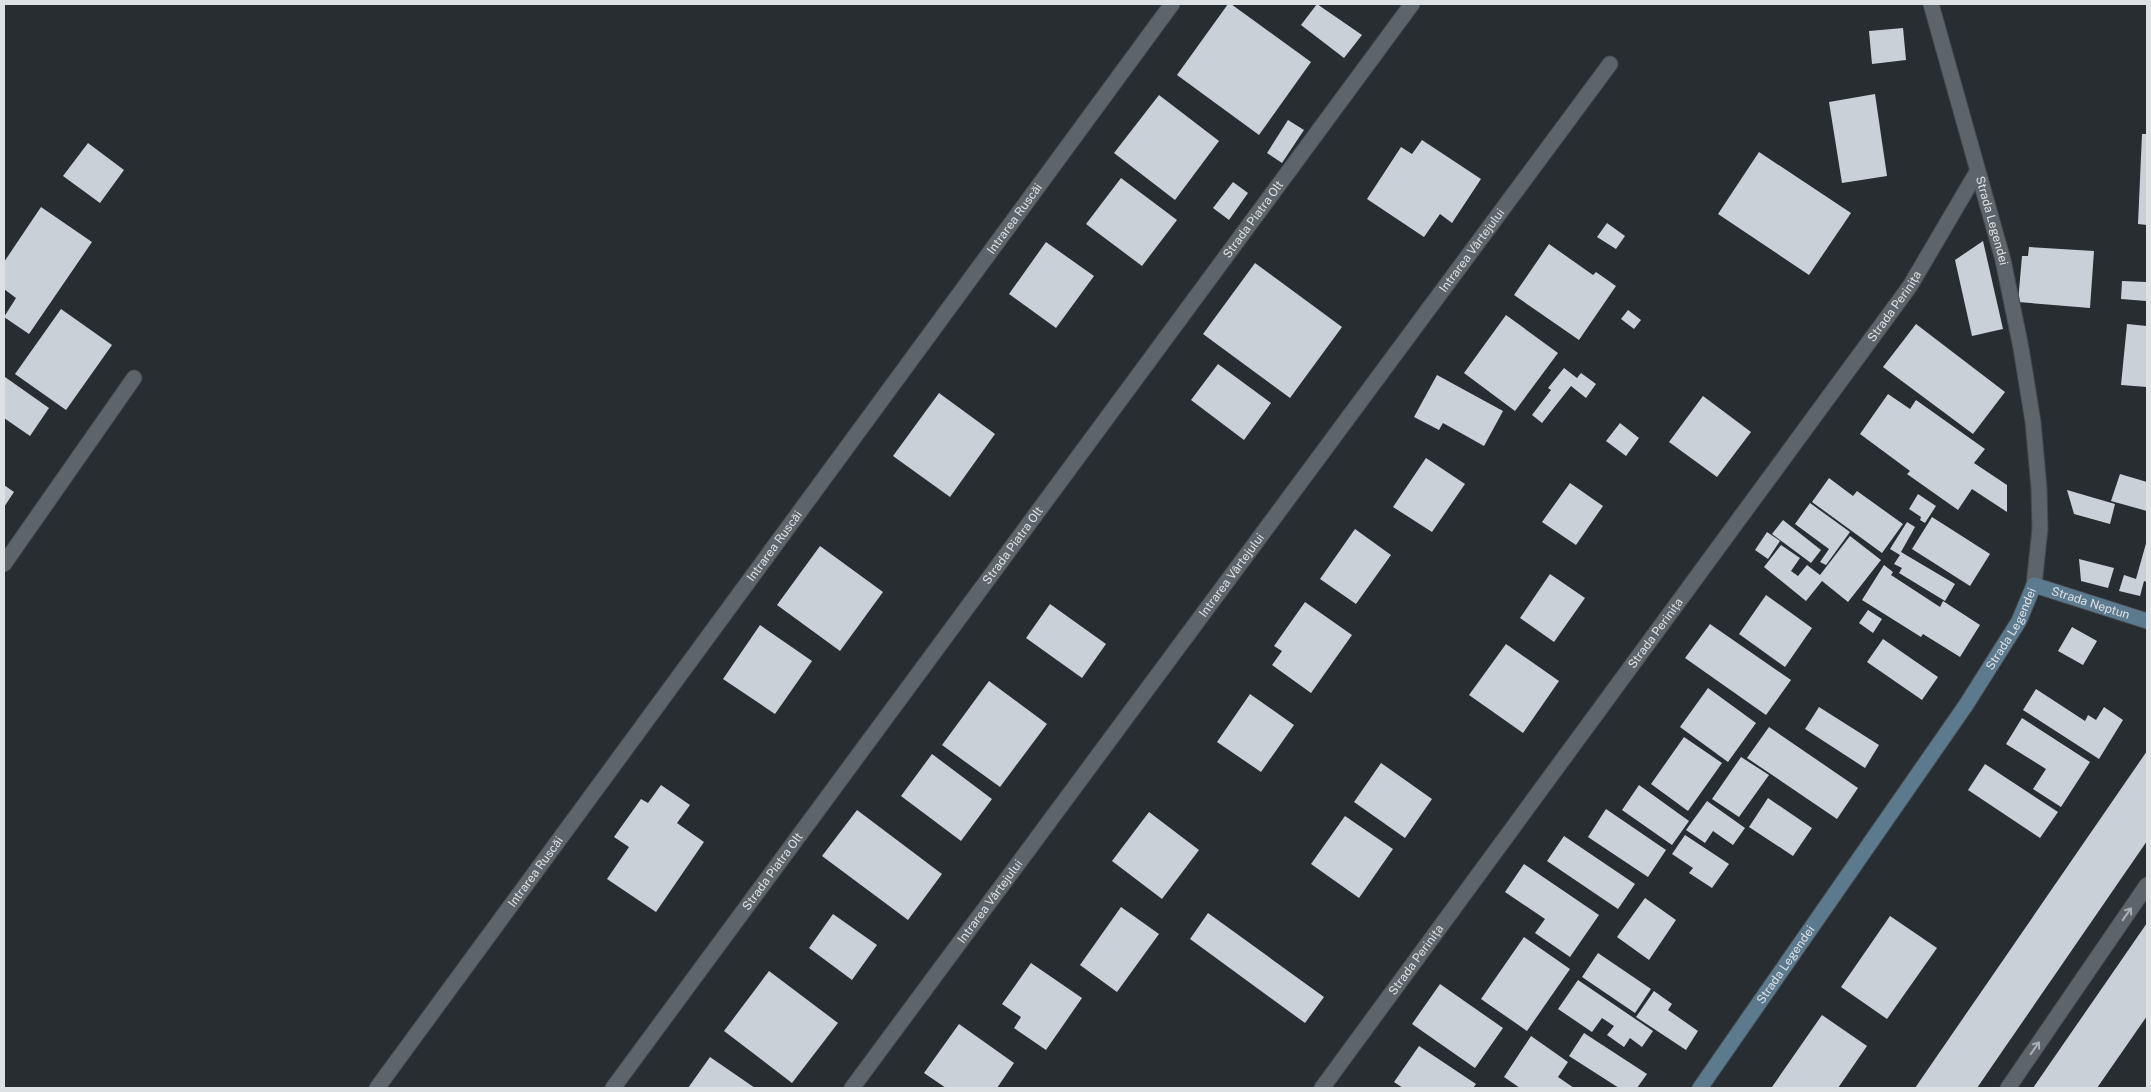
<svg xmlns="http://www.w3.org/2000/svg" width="2151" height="1092" font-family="'Public Sans',sans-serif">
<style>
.building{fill:#c9d0d7}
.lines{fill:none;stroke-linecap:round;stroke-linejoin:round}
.street-casing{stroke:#454a4e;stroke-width:17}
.secondary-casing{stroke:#454a4e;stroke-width:17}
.street{stroke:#5e656a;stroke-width:15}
.secondary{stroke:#5c7a8e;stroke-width:15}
.oneway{stroke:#aaafb3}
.labels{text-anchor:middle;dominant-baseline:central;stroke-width:5;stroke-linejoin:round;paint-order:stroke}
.street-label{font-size:12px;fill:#dde1e4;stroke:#121517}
</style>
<rect width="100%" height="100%" fill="#272d31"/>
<g class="building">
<path d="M1228,4H1231L1311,62L1259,135L1177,75Z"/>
<path d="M1317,4L1362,35L1344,58L1301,25Z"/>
<path d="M1903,28L1906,60L1872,64L1869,31Z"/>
<path d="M1875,94L1887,176L1842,183L1829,102Z"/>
<path d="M1159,95L1219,141L1175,200L1114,153Z"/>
<path d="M1288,120L1304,130L1282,163L1267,153Z"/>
<path d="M2142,134H2147V225L2138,224Z"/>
<path d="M1422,140L1481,179L1452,223L1440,214L1424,237L1367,199L1401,147L1412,154Z"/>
<path d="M88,143L124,170L100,203L63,176Z"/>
<path d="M1759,152L1851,213L1809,275L1718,214Z"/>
<path d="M1121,178L1177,220L1142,266L1086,224Z"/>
<path d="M1233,182L1248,193L1229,220L1213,208Z"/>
<path d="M41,207L92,242L29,334L4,317L16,298L4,289V262Z"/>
<path d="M1607,223L1625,236L1616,249L1597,237Z"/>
<path d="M1983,241L2003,329L1972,336L1955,260Z"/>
<path d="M1046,242L1094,276L1056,328L1009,294Z"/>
<path d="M1549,244L1593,275L1596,272L1616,286L1579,340L1514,295Z"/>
<path d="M2029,247L2094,251L2090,308L2018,302L2022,256H2028Z"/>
<path d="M1255,263L1342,327L1290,398L1203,334Z"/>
<path d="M2122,281L2147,282L2146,301L2121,299Z"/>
<path d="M61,309L112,345L66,410L15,374Z"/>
<path d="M1628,310L1641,320L1634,329L1621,319Z"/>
<path d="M1506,315L1558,353L1515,411L1464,373Z"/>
<path d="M1916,324L2005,392L1973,434L1883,367Z"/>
<path d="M2127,324L2147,326V387L2121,385Z"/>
<path d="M1218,364L1271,403L1244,440L1191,400Z"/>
<path d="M1564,368L1577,378L1581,373L1596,384L1586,398L1571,386L1542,423L1532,415L1551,390L1548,388Z"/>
<path d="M1437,375L1503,411L1484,446L1443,423L1439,430L1414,417Z"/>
<path d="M5,377L49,408L30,436L4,418Z"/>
<path d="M939,393L995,434L950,497L893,456Z"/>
<path d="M1888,394L1910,409L1916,400L1985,449L1974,463L2007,485V512L1972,489L1958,510L1907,474L1910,471L1860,434Z"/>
<path d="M1703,396L1751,432L1717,477L1669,442Z"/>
<path d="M1620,423L1639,438L1626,456L1606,441Z"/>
<path d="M1426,458L1465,484L1432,532L1393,507Z"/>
<path d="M2120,474L2147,482V511L2111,501Z"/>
<path d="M1829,478L1853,496L1857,491L1903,524L1882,553L1812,502Z"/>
<path d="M1570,483L1603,506L1576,545L1542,522Z"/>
<path d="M4,485L14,492L4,507Z"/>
<path d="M2067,490L2115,504L2110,524L2074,514Z"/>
<path d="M1918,494L1936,506L1925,523L1920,520L1921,517L1909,509Z"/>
<path d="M1810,503L1850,532L1826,565L1820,562L1829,549L1795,524Z"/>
<path d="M1932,517L1990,554L1970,586L1912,549Z"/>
<path d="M1783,520L1821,550L1811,563L1772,534Z"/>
<path d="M1907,522L1915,527L1901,552L1955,584L1945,601L1899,573L1902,568L1894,564L1900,555L1890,549Z"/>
<path d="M1355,529L1391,555L1356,604L1320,579Z"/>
<path d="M1767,532L1780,541L1768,559L1755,550Z"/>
<path d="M1850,536L1881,560L1848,602L1822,581L1806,601L1764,567L1781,545L1800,558L1791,571L1798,576L1807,565L1820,575Z"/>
<path d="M2147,540V582L2144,581L2140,596L2119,591L2124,575L2136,579Z"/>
<path d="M820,546L883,592L840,651L777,605Z"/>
<path d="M2079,559L2114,568L2108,588L2081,581Z"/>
<path d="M1884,565L1893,572L1891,575L1940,607L1943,601L1980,625L1960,657L1923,634L1921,637L1862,600Z"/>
<path d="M1550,574L1585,598L1554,642L1520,618Z"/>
<path d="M1766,595L1812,628L1785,667L1739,634Z"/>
<path d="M1305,602L1352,635L1311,693L1272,665L1282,651L1274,646Z"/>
<path d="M1050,604L1106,644L1082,678L1026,638Z"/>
<path d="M1868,610L1882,619L1873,633L1859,623Z"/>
<path d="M1710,624L1791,680L1766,715L1685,658Z"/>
<path d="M760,625L812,661L775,714L723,679Z"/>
<path d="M2072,627L2097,641L2083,665L2058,651Z"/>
<path d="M1883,639L1938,677L1922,700L1867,662Z"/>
<path d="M1506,644L1559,681L1523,733L1469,695Z"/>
<path d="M989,681L1047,724L1000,787L942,745Z"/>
<path d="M1708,688L1756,723L1728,762L1680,727Z"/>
<path d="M2036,689L2085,721L2088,715L2096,720L2104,707L2123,720L2099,759L2023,710Z"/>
<path d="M1250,694L1294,725L1261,772L1217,742Z"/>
<path d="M1819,707L1879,745L1865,768L1805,729Z"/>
<path d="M2022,718L2090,762L2061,807L2033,789L2046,769L2006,744Z"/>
<path d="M1769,727L1858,788L1837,819L1747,758Z"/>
<path d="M1684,737L1722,763L1688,811L1651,784Z"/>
<path d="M2147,751V841L1977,1088H1915Z"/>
<path d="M932,754L992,799L961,841L901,796Z"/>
<path d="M1741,757L1769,775L1739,817L1712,799Z"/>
<path d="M1381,763L1432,799L1405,838L1354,802Z"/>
<path d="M1985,764L2058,812L2040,838L1968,790Z"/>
<path d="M661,785L690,805L677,823L704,842L656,912L607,879L629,847L614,837L641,799L648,803Z"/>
<path d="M1639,785L1689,821L1672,845L1622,810Z"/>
<path d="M1768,798L1812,828L1793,856L1749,827Z"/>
<path d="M1707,801L1745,828L1733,845L1713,831L1705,843L1686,830Z"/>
<path d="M1606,809L1666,850L1648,877L1588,837Z"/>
<path d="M857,810L942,874L908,920L822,856Z"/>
<path d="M1149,812L1199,850L1162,899L1112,861Z"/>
<path d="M1345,816L1393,849L1359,898L1311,864Z"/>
<path d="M1685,835L1729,864L1712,888L1689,873L1693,868L1672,854Z"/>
<path d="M1564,836L1635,884L1618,909L1547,861Z"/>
<path d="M1524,864L1599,915L1570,957L1535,933L1545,919L1505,892Z"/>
<path d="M1645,898L1676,920L1649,960L1617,937Z"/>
<path d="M1121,907L1159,934L1117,992L1080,965Z"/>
<path d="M1208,913L1324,997L1305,1023L1190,939Z"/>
<path d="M833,914L877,945L852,980L809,948Z"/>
<path d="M1890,916L1937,948L1887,1019L1841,987Z"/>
<path d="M2147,923V1016L2097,1088H2033Z"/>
<path d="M1524,937L1570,969L1527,1031L1481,999Z"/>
<path d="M1598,953L1651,989L1635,1013L1582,977Z"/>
<path d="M1031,963L1082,998L1046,1050L1014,1028L1021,1017L1002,1004Z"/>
<path d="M769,971L838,1023L792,1083L724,1031Z"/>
<path d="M1578,980L1653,1031L1642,1047L1630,1038L1624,1047L1607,1035L1614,1026L1602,1018L1592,1032L1558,1009Z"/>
<path d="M1440,984L1503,1028L1475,1068L1412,1024Z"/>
<path d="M1654,991L1672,1004L1668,1010L1698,1031L1686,1050L1636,1017Z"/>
<path d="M1822,1015L1867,1046L1838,1088H1774L1772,1087Z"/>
<path d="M959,1024L1014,1063L997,1088H946L924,1073Z"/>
<path d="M1584,1033L1647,1074L1637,1088H1619L1569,1056Z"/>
<path d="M1531,1036L1568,1062L1558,1077L1574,1088H1520L1504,1077Z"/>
<path d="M1419,1046L1476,1084L1473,1088H1403L1394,1082Z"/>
<path d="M710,1057L755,1088H688Z"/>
</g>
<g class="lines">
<g class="street-casing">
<g id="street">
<path id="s1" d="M1931,4L2003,260L2021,348L2033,422L2039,488L2040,529L2034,585"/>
<path d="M4,564L134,378"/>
<path id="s2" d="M377,1088L1172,4"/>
<path id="s3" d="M613,1088L1412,4"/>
<path id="s4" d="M852,1088L1610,64"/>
<path id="s5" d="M1322,1088L1910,286L1977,172"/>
<path d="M2008,1088L2147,885"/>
</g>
</g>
<g class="secondary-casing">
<g id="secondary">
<path id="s6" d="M1700,1088L1966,705L2019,621L2034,585L2147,621"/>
</g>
</g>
<use href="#street" class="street"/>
<use href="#secondary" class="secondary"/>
</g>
<defs><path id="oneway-shaft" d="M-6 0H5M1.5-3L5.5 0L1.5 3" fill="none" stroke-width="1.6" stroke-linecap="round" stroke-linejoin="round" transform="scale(1.25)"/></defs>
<g class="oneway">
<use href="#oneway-shaft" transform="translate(2127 914) rotate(-55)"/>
<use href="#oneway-shaft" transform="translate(2035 1048) rotate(-55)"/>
</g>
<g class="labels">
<g class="street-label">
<text stroke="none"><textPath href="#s2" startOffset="1078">Intrarea Ruscăi</textPath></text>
<text stroke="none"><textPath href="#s3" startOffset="1079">Strada Piatra Olt</textPath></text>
<text stroke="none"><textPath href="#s1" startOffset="225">Strada Legendei</textPath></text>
<text stroke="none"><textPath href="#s4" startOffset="1042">Intrarea Vârtejului</textPath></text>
<text stroke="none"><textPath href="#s5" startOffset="969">Strada Perinița</textPath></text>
<text stroke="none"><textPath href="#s2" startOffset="672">Intrarea Ruscăi</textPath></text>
<text stroke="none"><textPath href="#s3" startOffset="674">Strada Piatra Olt</textPath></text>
<text stroke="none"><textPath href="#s4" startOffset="638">Intrarea Vârtejului</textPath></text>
<text stroke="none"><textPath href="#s6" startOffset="664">Strada Neptun</textPath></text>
<text stroke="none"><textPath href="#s6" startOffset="555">Strada Legendei</textPath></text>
<text stroke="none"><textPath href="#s5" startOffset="564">Strada Perinița</textPath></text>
<text stroke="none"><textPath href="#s3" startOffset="269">Strada Piatra Olt</textPath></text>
<text stroke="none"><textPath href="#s2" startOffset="268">Intrarea Ruscăi</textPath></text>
<text stroke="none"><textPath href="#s4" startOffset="232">Intrarea Vârtejului</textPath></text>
<text stroke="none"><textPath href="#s5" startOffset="159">Strada Perinița</textPath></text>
<text stroke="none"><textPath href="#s6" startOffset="150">Strada Legendei</textPath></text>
</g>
</g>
<rect width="2151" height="1092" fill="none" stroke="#dde1e4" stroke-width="10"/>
</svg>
